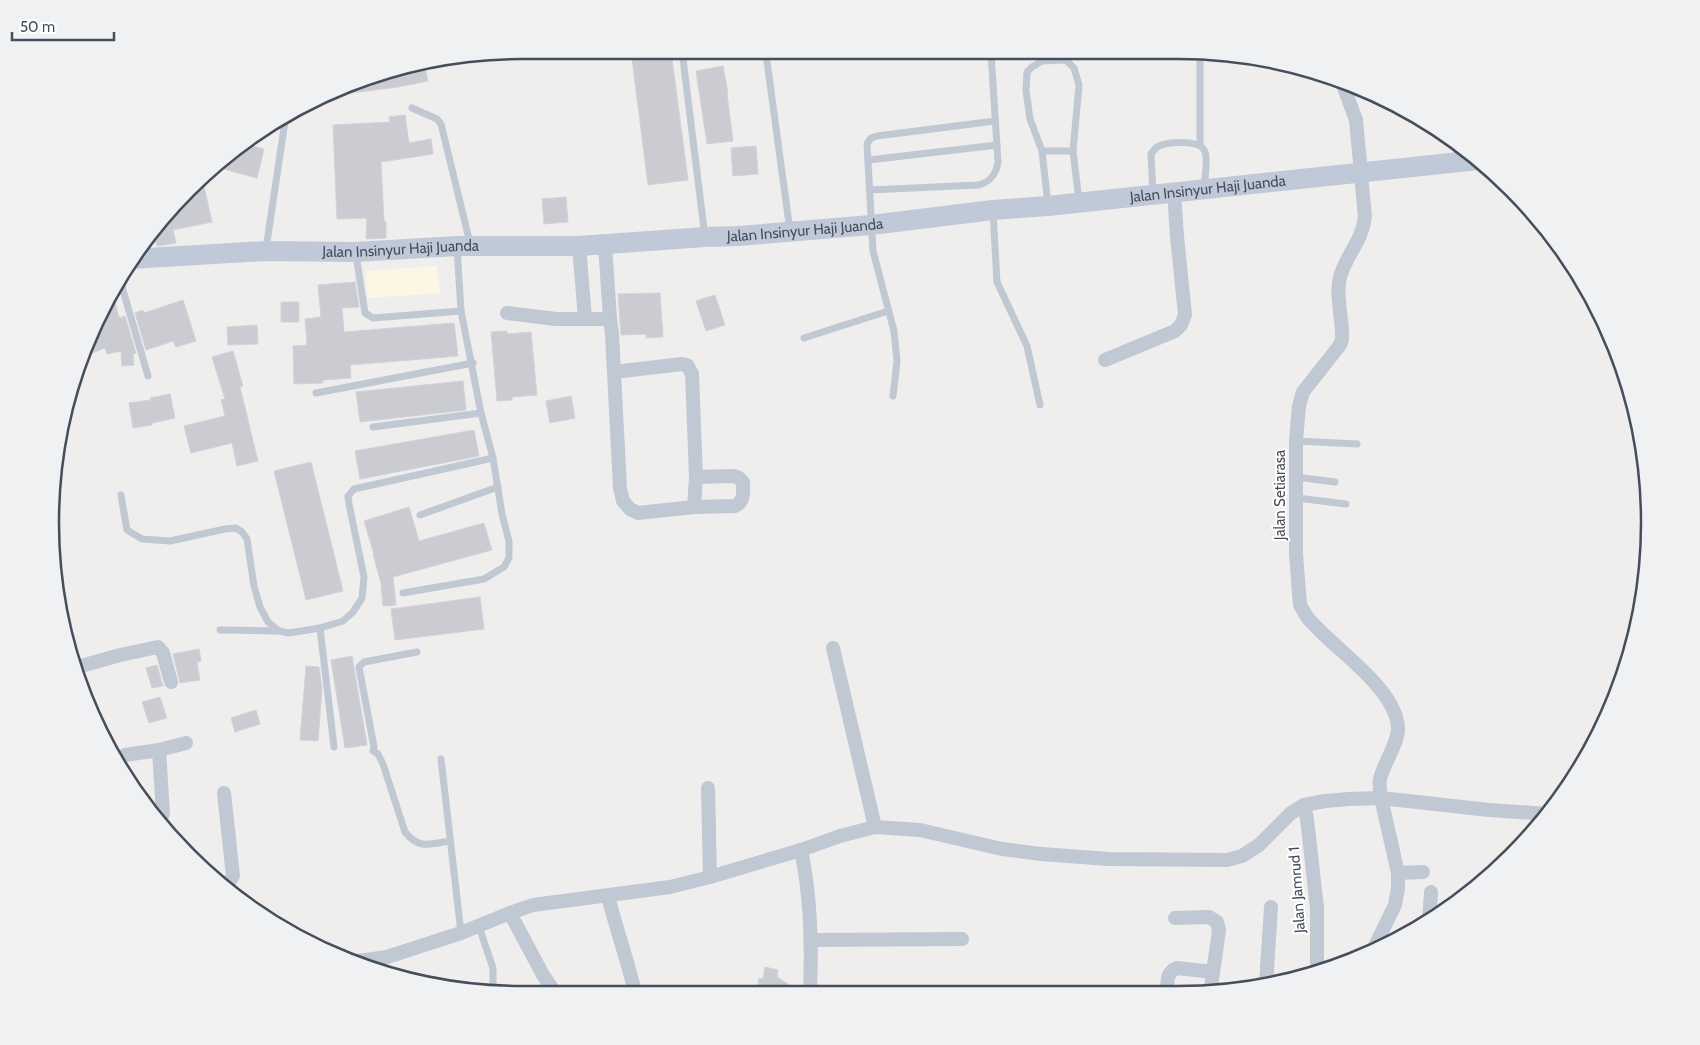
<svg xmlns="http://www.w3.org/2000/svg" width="1700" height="1045" font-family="Cabin,sans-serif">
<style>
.commercial{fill:#fcf7e5}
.building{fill:#caccd2;stroke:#d1d3d9}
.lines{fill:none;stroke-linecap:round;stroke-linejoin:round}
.lane{stroke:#c0c8d3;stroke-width:7}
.street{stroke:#c0c8d3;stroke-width:14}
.secondary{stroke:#bfc9d7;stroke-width:20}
.labels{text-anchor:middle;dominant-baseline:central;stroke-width:4;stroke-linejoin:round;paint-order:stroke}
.street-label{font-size:15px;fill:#454f5b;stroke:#fff}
.rim{fill:none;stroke:#454f5b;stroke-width:2.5}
</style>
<rect width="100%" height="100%" fill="#f0eded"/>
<path class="commercial" d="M436,266L441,293L368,298L365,271Z"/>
<g class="building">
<path d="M631,51H671L688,180L648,185Z"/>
<path d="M425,66L428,81L398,87L336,95V94L371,75Z"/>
<path d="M723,66L728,93L727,94L733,141L707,144L696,71Z"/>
<path d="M405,115L409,143L431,139L433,154L381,162L384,221H386V238L366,239L367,218L337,219L333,125L390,122L389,117Z"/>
<path d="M243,143L264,149L257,178L216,167L235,147Z"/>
<path d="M756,146L758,174L733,176L731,148Z"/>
<path d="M203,182L212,222L173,230L176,243L157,246L153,235Z"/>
<path d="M566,197L568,222L544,224L542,199Z"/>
<path d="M355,282L359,307L342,308L344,332L454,323L458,356L350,365L351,378L323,380V383L294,384L293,346L307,345L305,319L321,317L318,285Z"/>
<path d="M660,293L663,337L646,338V334L621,335L618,294Z"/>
<path d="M113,294L119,318L125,316L136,353L133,354L134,365L122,366L121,351L107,354L105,348L82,357Z"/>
<path d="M715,295L725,325L706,331L696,301Z"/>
<path d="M183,300L196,341L176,347L173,341L146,350L135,313L143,310L144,313Z"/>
<rect x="281" y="302" width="18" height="20"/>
<path d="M257,325L258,344L228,345L227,327Z"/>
<path d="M507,331V334L531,332L537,395L512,397V400L497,401L491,332Z"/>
<path d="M233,351L243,386L240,387L258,461L237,466L232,443L191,453L184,426L225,416L221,400L225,399L212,357Z"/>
<path d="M463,381L466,410L360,422L356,392Z"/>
<path d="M170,394L175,418L152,423V425L133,428L129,403L151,400L150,398Z"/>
<path d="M571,396L575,418L550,423L546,401Z"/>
<path d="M474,430L479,456L360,479L355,451Z"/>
<path d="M311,462L343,591L306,600L274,471Z"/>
<path d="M409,507L419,541L484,523L492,550L393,577L396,605L383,606L381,583L373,554H374L364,521Z"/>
<path d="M480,597L484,629L395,640L391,609Z"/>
<path d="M199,649L201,661L197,662L200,680L180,683L173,654Z"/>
<path d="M352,656L367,745L345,748L331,660Z"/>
<path d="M157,665L163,686L152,688L146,668Z"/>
<path d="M306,666L319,667L322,689L318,741L300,740Z"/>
<path d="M160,697L167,718L149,723L142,702Z"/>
<path d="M256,710L260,724L235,732L231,718Z"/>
<path d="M765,967L778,970L777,977L800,992H757L759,978L763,979Z"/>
</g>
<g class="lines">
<g class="lane">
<path d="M682,51L705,237"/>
<path d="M764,51L766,54L790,231"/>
<path d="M412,108L437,119L441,124L470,243"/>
<path d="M1200,145V54"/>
<path d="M1042,151H1073"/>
<path d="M869,160L997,145"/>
<path d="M869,190L978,185C991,182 996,174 998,162L991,53"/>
<path d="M1153,193L1151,154C1153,151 1155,148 1159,146C1169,142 1201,139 1205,152C1208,159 1205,178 1204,187"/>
<path d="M1048,205L1042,151L1030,119L1026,91L1027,72L1032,67L1042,61L1066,60L1074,68L1079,85L1073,151L1079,201"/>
<path d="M993,212L997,282L1027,346L1040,405"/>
<path d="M266,249L285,121"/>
<path d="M356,255L365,313L373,318L461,311"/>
<path d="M120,280L148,376"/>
<path d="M804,338L888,311"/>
<path d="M316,393L473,363"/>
<path d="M893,396L897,362L894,331L873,251L867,144L871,138L877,136L995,121"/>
<path d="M373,427L481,413"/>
<path d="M1296,441L1357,444"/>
<path d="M1296,477L1335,482"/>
<path d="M121,495L127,530L142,539L170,541L225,529L236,528L242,532L247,539L254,586L260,607L268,622L279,631L289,633L320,628L343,621L353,612L362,598L364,577L349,504L348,496L354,489L493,458L481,413L461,311L457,247"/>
<path d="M1297,498L1346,504"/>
<path d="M420,515L498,487"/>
<path d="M403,593L484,579L504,567L509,558V541L502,514L493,458"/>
<path d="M320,628L334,747"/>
<path d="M220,630L278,631"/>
<path d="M417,652L364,662L359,667L374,747L373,751L378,754L383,764L405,832C419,850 430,844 450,841"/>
<path d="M441,759L461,933"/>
<path d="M479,927L493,968V991"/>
</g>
<g class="street">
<path d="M1342,82L1356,120L1365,217C1362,242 1346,255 1340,277C1335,296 1343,319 1342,339L1340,345L1303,392L1299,406L1296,441V554L1300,605L1307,617C1332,648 1396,687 1398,728C1399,741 1383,765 1380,779C1379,785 1380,792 1381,798L1398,873V888L1395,905L1374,948"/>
<path d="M605,244L610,319L612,334L620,488L623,501L630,509L638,513L694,507L735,506C745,501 743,492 743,482L739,478L734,476L696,477L692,374L687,365L682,364L614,372"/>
<path d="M579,246L585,319"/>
<path d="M507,313L556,319H610"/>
<path d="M1105,360L1175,331L1181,325L1185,315L1177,236L1174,192"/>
<path d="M694,507L696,477"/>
<path d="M833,648L875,827"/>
<path d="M74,668L120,655L158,647L163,653L171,682"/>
<path d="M159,750L186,743"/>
<path d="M125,755L159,750L163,814"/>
<path d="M708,788L710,877"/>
<path d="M1304,805L1307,819L1317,908V972"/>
<path d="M801,850C811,897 812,945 810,992"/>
<path d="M1398,873L1423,872"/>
<path d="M222,885L228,883L233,876L224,793"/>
<path d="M608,896C616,928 627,959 635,992"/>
<path d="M510,913L543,975L554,991"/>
<path d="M1175,918L1209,917L1217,922L1219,930L1210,994"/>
<path d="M1429,921L1431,892"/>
<path d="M812,940L962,939"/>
<path d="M351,962L387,957L461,933L510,913L533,905L670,887L710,877L801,850L840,836L875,827L920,830L1002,849L1041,854L1109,859L1227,860L1242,856L1259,845L1291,813L1304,805L1325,801L1349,799L1381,798L1489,810L1549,814"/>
<path d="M1266,984L1271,907"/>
<path d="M1167,994C1168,983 1165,973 1177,968L1213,972"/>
</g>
<path class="secondary" id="s1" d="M130,259L266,251L356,252L457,246H579L705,237L739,236L871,225L993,210L1048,206L1478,160"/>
</g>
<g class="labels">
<g class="street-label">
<text stroke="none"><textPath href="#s1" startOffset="1081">Jalan Insinyur Haji Juanda</textPath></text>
<text stroke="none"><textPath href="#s1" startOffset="676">Jalan Insinyur Haji Juanda</textPath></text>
<text stroke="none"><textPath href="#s1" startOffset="271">Jalan Insinyur Haji Juanda</textPath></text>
<text transform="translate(1280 495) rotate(-90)">Jalan Setiarasa</text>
<text transform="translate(1297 890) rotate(-94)">Jalan Jamrud 1</text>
</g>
</g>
<path d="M0 0H1700V1045H0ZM522 59H1178A463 463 0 0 1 1641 522V523A463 463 0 0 1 1178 986H522A463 463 0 0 1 59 523V522A463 463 0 0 1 522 59Z" fill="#f0f1f2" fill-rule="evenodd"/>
<path class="rim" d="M522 59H1178A463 463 0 0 1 1641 522V523A463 463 0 0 1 1178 986H522A463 463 0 0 1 59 523V522A463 463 0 0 1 522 59Z"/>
<path d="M12 32v8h102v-8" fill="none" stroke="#454f5b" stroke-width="2.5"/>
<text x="20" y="32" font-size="15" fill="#454f5b" stroke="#ffffff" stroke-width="4" paint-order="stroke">50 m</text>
</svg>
